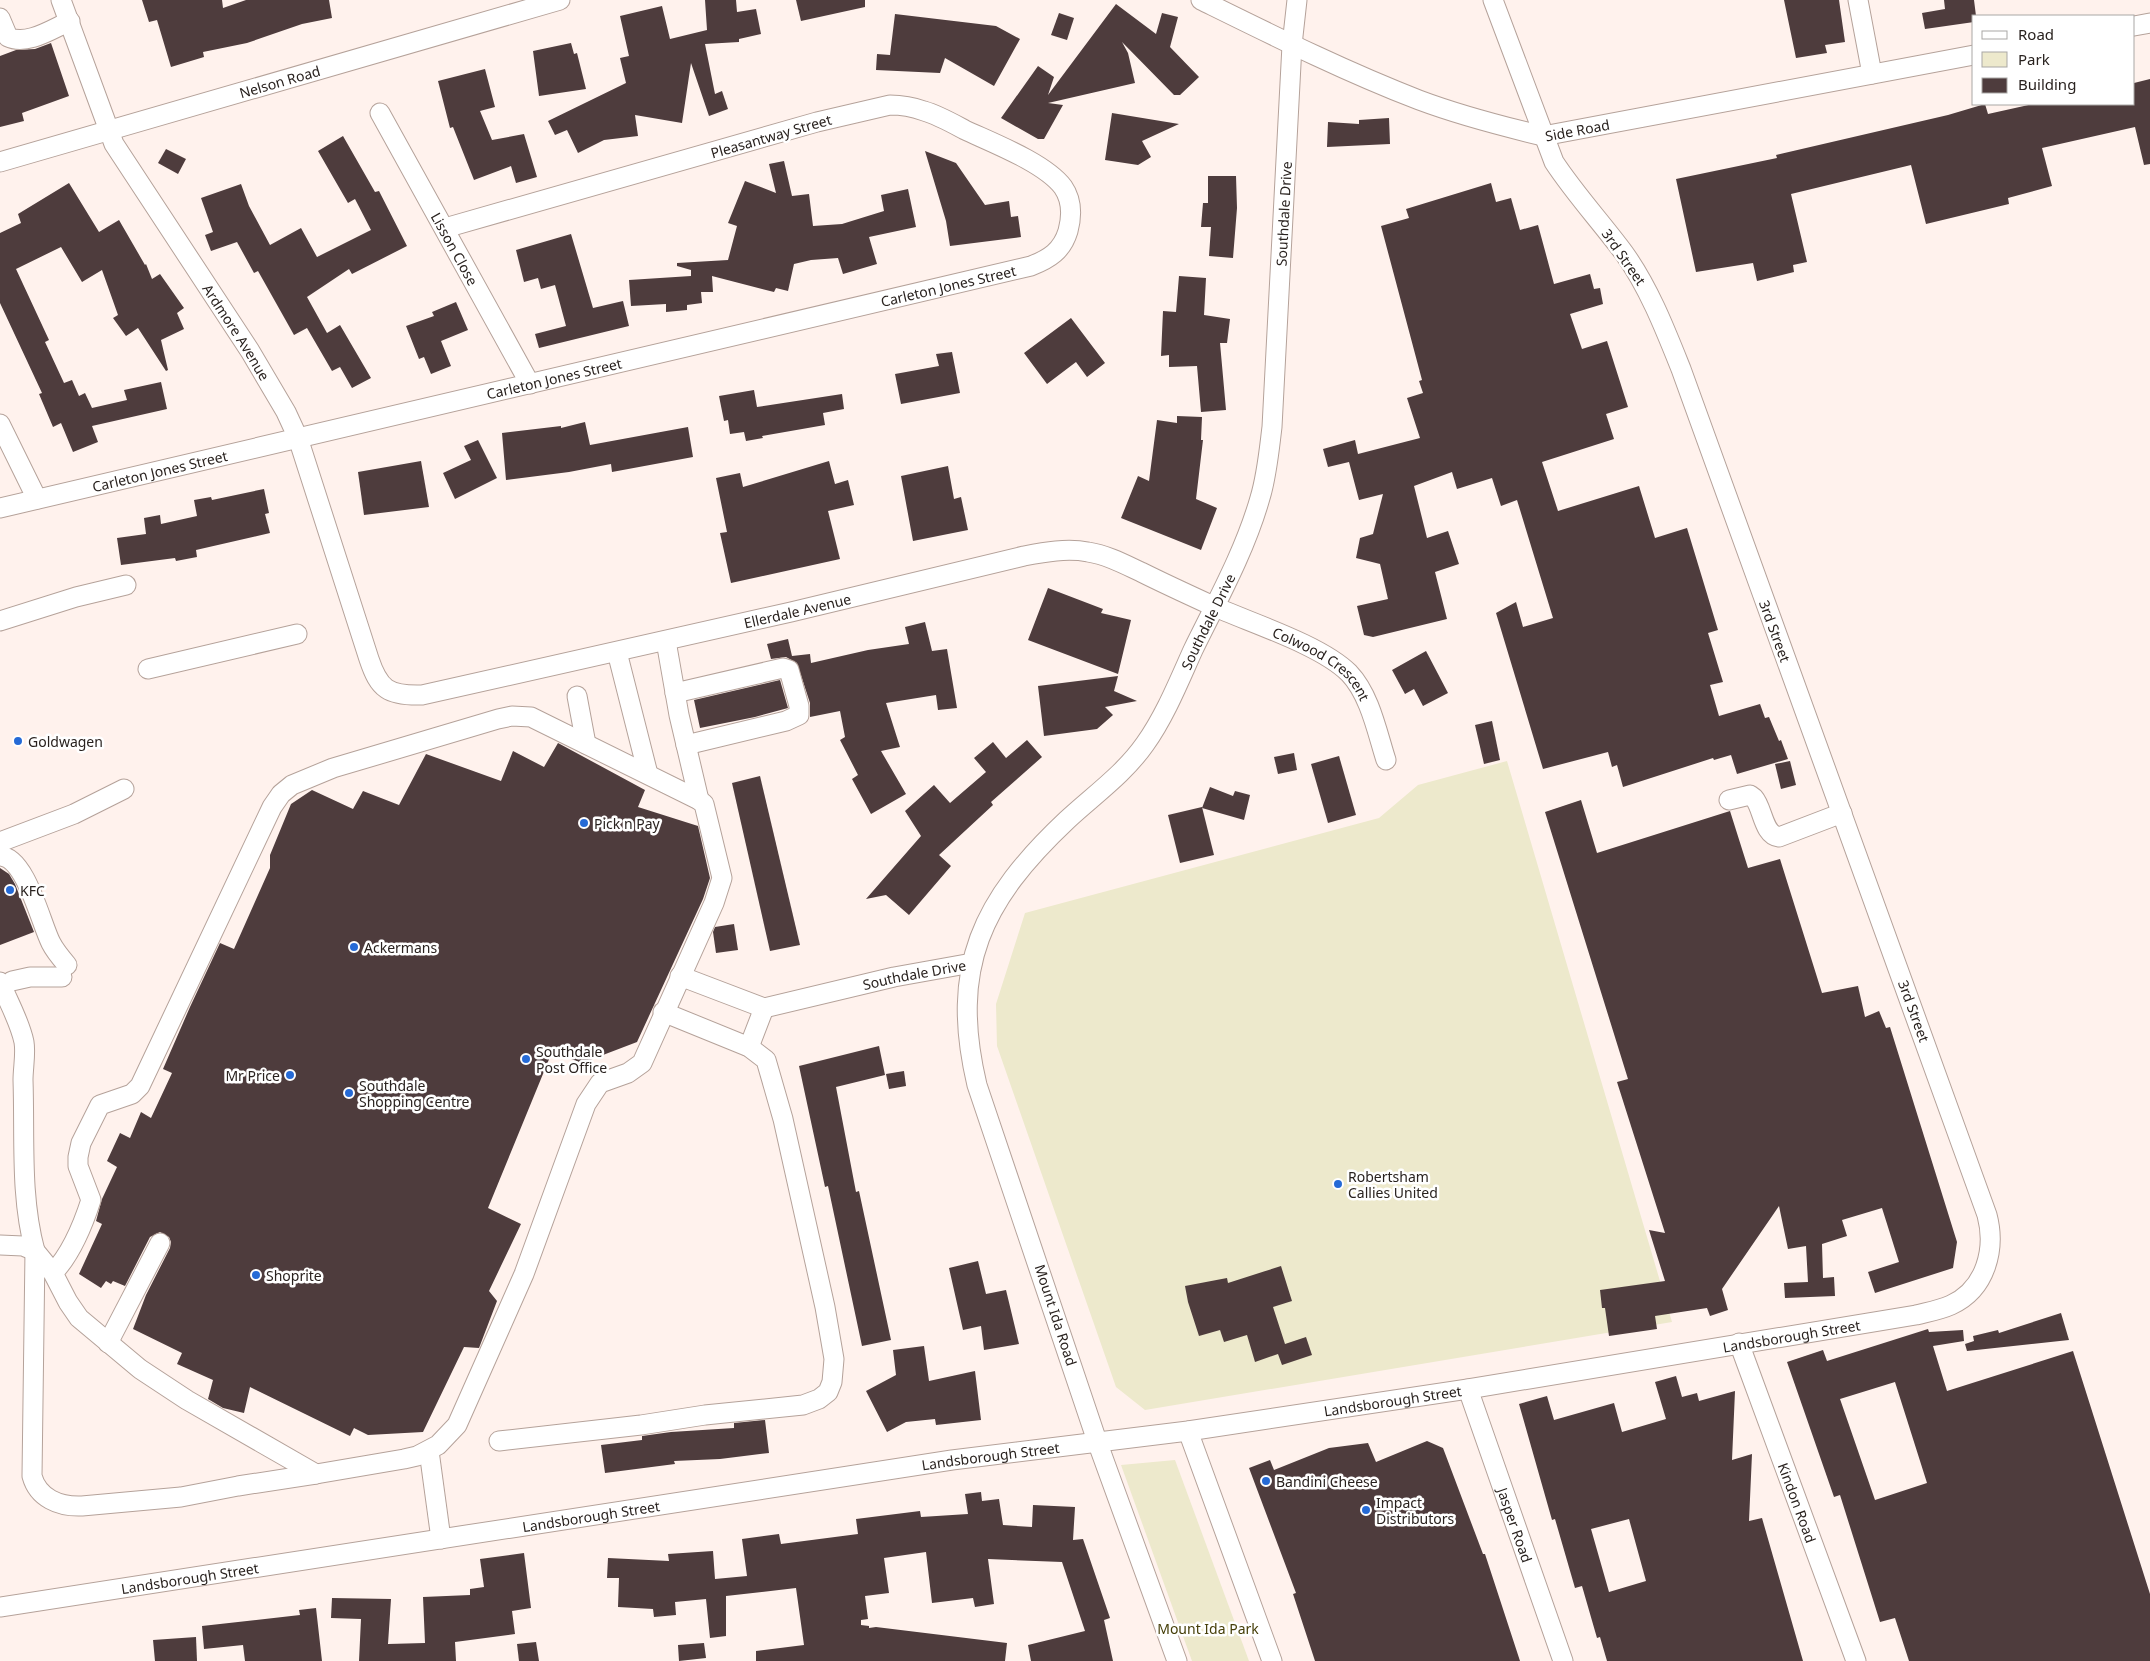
<svg xmlns="http://www.w3.org/2000/svg" width="2150" height="1661" font-family="'Noto Sans',sans-serif">
<style>
.green{fill:#ede9cc}
.building{fill:#4e3c3d;fill-rule:evenodd}
.lines{fill:none;stroke-linecap:round;stroke-linejoin:round}
.minor-casing{stroke:#b5a29a;stroke-width:21}
.minor{stroke:#fff;stroke-width:19}
.poi-dot{fill:#256ad6;stroke:#fff;stroke-width:2}
.labels{text-anchor:middle;dominant-baseline:central;stroke-width:5;stroke-linejoin:round;paint-order:stroke}
.street-label{font-size:14px;fill:#29221f;stroke:#fff}
.poi-label{font-size:14px;fill:#29221f;stroke:#fff;text-anchor:start}
.park-label{font-size:14px;fill:#453e08;stroke:#fff}
</style>
<rect width="100%" height="100%" fill="#fff2ed"/>
<g class="green">
<path d="M1507,761L1672,1322L1145,1410L1116,1387L997,1046L996,1004L1025,913L1379,818L1418,785Z"/>
<path d="M1175,1460L1249,1661H1192L1121,1465Z"/>
</g>
<g class="building">
<path d="M142,0H222L223,8L246,0H329L332,18L302,24L247,43L203,52L204,57L171,67L157,20L149,22Z"/>
<path d="M705,0H736L737,12L756,9L761,34L739,39V42L705,44L715,94L722,91L728,109L709,116L691,63L682,123L635,115L638,136L604,140L578,153L567,130L555,135L548,121L626,83L620,58L629,56L620,16L662,6L670,39L707,30Z"/>
<path d="M796,0H865V7L801,21Z"/>
<path d="M1784,0H1839L1845,42L1825,45L1827,53L1796,58Z"/>
<path d="M1944,0H1974L1976,16H1974V22L1925,29L1922,13L1945,9Z"/>
<path d="M1116,4L1156,34L1162,13L1178,17L1170,47L1199,77L1180,95H1174L1122,42L1128,53L1135,83L1048,103L1063,105L1044,139H1038L1001,118L1038,66L1054,77L1048,95Z"/>
<path d="M1059,13L1074,18L1067,40L1051,35Z"/>
<path d="M895,14L996,26L1020,39L994,86L945,58L940,73L876,70L877,54L890,55Z"/>
<path d="M51,43L69,96L22,113L24,121L0,127V56L16,50L35,49Z"/>
<path d="M571,43L574,54L577,53L586,89L539,96L533,51Z"/>
<path d="M485,69L495,107L480,111L492,140L524,134L537,177L516,183L511,166L474,180L453,127L450,128L438,81Z"/>
<path d="M2150,79V164L2144,165L2135,127L2042,148L2052,186L2008,198L2009,204L1926,224L1911,165L1791,194L1807,262L1793,265L1794,272L1757,281L1753,263L1696,272L1676,179L1777,158L1776,155L1948,115L1985,104L1988,114L2033,104H2134V83Z"/>
<path d="M1112,113L1179,124L1142,141L1151,157L1138,165L1105,160Z"/>
<path d="M1389,118L1390,144L1327,147L1328,122L1359,124V120Z"/>
<path d="M343,136L375,192L379,191L407,246L352,274L349,269L307,297L327,333L340,325L371,378L352,388L340,367L332,371L307,328L294,335L258,271L254,273L237,242L211,251L205,235L213,232L201,198L241,184L249,206L270,245L301,228L317,257L371,230L355,199L348,203L318,151Z"/>
<path d="M166,149L186,159L178,174L158,163Z"/>
<path d="M925,151L956,163L985,205L1009,201L1011,217L1018,216L1021,237L950,246L946,221Z"/>
<path d="M784,161L792,196L809,194L813,226L842,224L884,211L881,195L908,189L916,227L869,237L877,264L843,274L838,258L811,260L794,264L788,291L776,288L774,292L712,276L713,292H701L702,303L687,305V310L666,312V304L631,306L629,280L691,276V270L677,266V263L728,260L737,226L728,223L745,181L776,193L769,164Z"/>
<path d="M1208,176H1236L1237,208L1233,258L1209,256L1211,227H1201L1203,203H1208Z"/>
<path d="M69,183L99,232L119,220L145,265L146,264L152,279L160,274L184,308L177,313L184,329L161,340L168,370L166,371L138,328L126,336L113,318L118,315L102,270L82,282L61,247L16,269L49,340L45,342L64,383L72,380L79,396L85,393L92,408L127,400L124,390L161,382L167,409L92,426L98,442L73,452L61,423L53,427L39,394L42,393L0,303V233L21,223L18,214Z"/>
<path d="M1491,183L1496,202L1511,198L1520,230L1538,225L1554,284L1590,274L1594,289L1600,288L1603,304L1570,314L1582,349L1607,341L1628,407L1606,414L1614,439L1542,462L1558,511L1639,486L1655,538L1687,528L1718,630L1708,633L1723,682L1710,685L1719,716L1760,704L1765,718L1769,717L1779,741L1781,740L1788,759L1737,774L1731,755L1714,760L1713,758L1623,787L1617,765L1612,767L1608,752L1543,769L1496,613L1516,602L1523,627L1553,618L1517,500L1501,506L1492,478L1457,489L1452,472L1414,486L1427,538L1448,531L1459,564L1435,572L1447,619L1373,637L1364,635L1357,606L1388,599L1380,564L1356,558L1360,538L1373,534L1383,494L1359,500L1349,462L1328,467L1323,449L1355,440L1358,454L1420,438L1407,398L1423,393L1419,381L1422,380L1381,226L1409,218L1406,209Z"/>
<path d="M571,234L593,308L623,301L629,326L539,348L535,334L566,326L555,285L541,289L538,278L524,282L516,250Z"/>
<path d="M1179,276L1206,278L1204,315L1230,319L1227,343H1220L1226,410L1201,412L1197,366L1169,367V355L1161,356L1163,311L1176,312Z"/>
<path d="M456,302L468,330L441,341L451,366L431,374L424,357L419,359L406,326L434,316L432,312Z"/>
<path d="M1071,318L1105,363L1087,377L1076,362L1047,384L1024,353Z"/>
<path d="M952,352L960,393L901,404L895,374L939,366L936,354Z"/>
<path d="M754,390L757,407L842,394L844,409L823,413L825,425L762,436L763,438L746,441L744,432L730,434L728,420L724,421L719,396Z"/>
<path d="M1177,416L1202,417L1201,440H1203L1196,499L1217,508L1201,550L1121,518L1138,476L1149,481L1157,420L1177,423Z"/>
<path d="M585,422L590,445L688,427L693,457L612,472L611,464L569,472L506,480L502,433L561,426V428Z"/>
<path d="M478,440L497,478L455,499L443,473L471,460L464,446Z"/>
<path d="M421,461L429,507L364,515L358,472Z"/>
<path d="M829,461L835,484L848,480L854,505L828,511L840,559L731,583L720,533L727,532L716,478L740,473L743,487Z"/>
<path d="M948,466L954,499L961,497L968,530L913,541L901,476Z"/>
<path d="M264,489L269,513L265,514L270,533L196,550L197,557L176,561L175,558L121,565L117,538L146,534L144,518L160,515L161,524L197,516L194,500L211,497L212,500Z"/>
<path d="M1048,588L1103,609L1101,613L1131,620L1118,674L1028,640Z"/>
<path d="M925,622L932,651L947,649L957,708L938,710L936,695L886,703L900,747L881,751L906,794L871,814L852,779L858,775L840,740L845,737L840,711L810,717V703L797,663L786,657L771,659L767,644L788,639L792,656L810,654L811,663L868,650L909,644L905,627Z"/>
<path d="M1426,651L1448,693L1423,706L1414,689L1405,694L1392,670Z"/>
<path d="M1118,676L1114,691L1137,701L1105,707L1113,715L1097,729L1044,736L1038,686Z"/>
<path d="M780,680L788,708L755,717L700,728L694,700Z"/>
<path d="M1492,721L1500,760L1484,764L1475,725Z"/>
<path d="M1027,740L1042,757L991,802L993,805L939,855L951,866L909,915L886,895L866,899L921,836L905,811L934,785L950,803L986,772L974,758L993,742L1006,758Z"/>
<path d="M558,743L645,790L638,807L698,826L710,878L703,899L637,1042L582,1063L552,1052L488,1208L521,1224L489,1291L497,1301L479,1348L464,1347L423,1432L368,1435L354,1428L350,1436L250,1387L244,1413L223,1408L208,1399L213,1380L177,1364L182,1353L133,1329L146,1295L170,1248L171,1242L169,1237L160,1232L150,1237L125,1286L113,1281L111,1284L106,1281L101,1288L79,1274L102,1224L96,1221L102,1199L117,1167L107,1161L120,1133L130,1138L141,1112L151,1118L172,1073L163,1069L190,1007L220,943L234,949L270,868V855L291,804L312,790L353,809L363,791L399,805L426,754L501,781L513,751L544,767Z"/>
<path d="M1294,753L1297,770L1278,774L1274,757Z"/>
<path d="M1339,756L1356,815L1328,823L1311,764Z"/>
<path d="M1790,761L1796,785L1781,789L1775,764Z"/>
<path d="M760,776L800,945L770,951L732,783Z"/>
<path d="M1210,787L1233,796L1235,791L1250,795L1244,820L1202,808Z"/>
<path d="M1581,800L1597,853L1730,811L1748,868L1780,859L1822,993L1858,986L1865,1017L1879,1011L1886,1028L1890,1027L1957,1242L1953,1268L1875,1293L1868,1272L1899,1262L1882,1208L1842,1220L1847,1236L1822,1244L1823,1278L1834,1277L1835,1296L1785,1298L1784,1283L1808,1282L1806,1246L1788,1249L1779,1206L1722,1289L1728,1310L1710,1316L1707,1308L1655,1316L1657,1329L1609,1336L1605,1308H1602L1600,1290L1665,1281L1649,1230L1665,1233L1617,1082L1628,1079L1545,812Z"/>
<path d="M1202,807L1214,855L1180,863L1168,815Z"/>
<path d="M0,868L9,874L15,884L34,932L0,945Z"/>
<path d="M734,924L738,950L716,953L713,932L715,927Z"/>
<path d="M879,1046L885,1075L836,1087L856,1192L859,1191L891,1340L862,1346L828,1186L825,1187L799,1066Z"/>
<path d="M904,1071L906,1086L889,1089L886,1074Z"/>
<path d="M978,1261L986,1294L1006,1290L1019,1344L984,1350L981,1326L963,1330L949,1268Z"/>
<path d="M1281,1266L1292,1301L1273,1307L1285,1344L1306,1337L1312,1355L1282,1365L1278,1354L1255,1362L1247,1335L1224,1342L1220,1330L1199,1336L1188,1302L1185,1286L1227,1278L1228,1283Z"/>
<path d="M2061,1313L2069,1340L1967,1351L1965,1344L1974,1341L1973,1336L1998,1330L1999,1333Z"/>
<path d="M1928,1329L1929,1332L1963,1330L1964,1341L1933,1346L1947,1391L2073,1351L2150,1594V1661H1909L1895,1618L1880,1622L1840,1495L1834,1497L1787,1362L1823,1350L1827,1361ZM1895,1382L1927,1483L1875,1500L1840,1399Z"/>
<path d="M924,1346L929,1381L975,1371L981,1420L936,1425L935,1419L906,1422L887,1432L866,1391L896,1375L893,1350Z"/>
<path d="M1676,1376L1682,1397L1697,1393L1699,1401L1735,1391L1732,1460L1752,1454L1749,1521L1762,1518L1803,1661H1607L1600,1637L1597,1638L1582,1586L1575,1588L1555,1519L1552,1520L1519,1404L1547,1396L1554,1420L1614,1403L1622,1432L1666,1419L1655,1382ZM1629,1519L1646,1581L1609,1592L1591,1529Z"/>
<path d="M765,1420L769,1453L720,1459L674,1461L675,1464L605,1473L601,1445L642,1440V1436L671,1432L734,1428V1423Z"/>
<path d="M1427,1441L1443,1448L1483,1554H1485L1520,1661H1315L1293,1594L1296,1593L1249,1468L1270,1460L1274,1470L1329,1448L1368,1443L1376,1462Z"/>
<path d="M981,1492L982,1501L999,1499L1003,1525L1032,1527L1033,1505L1075,1507L1073,1540L1083,1539L1110,1618L1104,1620L1113,1661H1031L1028,1645L1085,1631L1062,1562L988,1559L994,1604L975,1607L973,1598L932,1603L926,1552L884,1558L889,1593L865,1596L868,1619L861,1620V1625L869,1626V1628L876,1627L1007,1643L1005,1661H756V1651L804,1645L796,1588L726,1596V1636L710,1638L706,1599L675,1602L676,1615L654,1617L653,1609L618,1607L619,1578H607L608,1558L669,1561L668,1554L713,1551L715,1579L747,1576L742,1539L779,1534L781,1544L858,1534L856,1519L920,1511L921,1517L968,1514L965,1494Z"/>
<path d="M524,1553L531,1608L512,1611L515,1634L455,1642L456,1661H359L361,1619L331,1618L332,1598L391,1599L388,1644L425,1643L423,1597L470,1595V1589L484,1587L480,1559Z"/>
<path d="M316,1608L322,1661H245L243,1645L204,1649L202,1626L300,1615L299,1610Z"/>
<path d="M196,1637L197,1661H155L153,1640Z"/>
<path d="M536,1642L539,1661H519L517,1644Z"/>
<path d="M704,1643L706,1658L679,1661L678,1645Z"/>
</g>
<g class="lines">
<g class="minor-casing">
<g id="minor">
<path id="s1" d="M61,0L114,144L250,351L286,412L298,438L369,659C379,689 388,696 422,695L791,612L1024,556C1045,552 1067,548 1088,552C1107,555 1124,564 1141,572C1165,584 1189,595 1213,606C1251,623 1321,645 1349,673C1370,695 1377,732 1386,760"/>
<path id="s2" d="M1201,0C1272,35 1344,71 1419,100C1459,115 1501,126 1543,136L1974,55"/>
<path d="M1858,0L1872,74"/>
<path d="M0,18L8,37C27,46 52,29 70,21"/>
<path d="M2134,26L2150,23"/>
<path id="s3" d="M380,113L530,384"/>
<path id="s4" d="M0,162L560,0"/>
<path d="M0,424L37,499"/>
<path id="s5" d="M0,508L1031,266C1049,259 1062,251 1068,231C1072,216 1072,200 1063,187C1045,163 993,143 965,130C952,123 938,115 924,111C913,107 902,105 890,105L817,122L445,228"/>
<path d="M0,621L76,597L126,585"/>
<path d="M666,641L679,715L699,800"/>
<path d="M617,652L648,774"/>
<path d="M148,669L297,634"/>
<path d="M675,693L783,668L789,670L799,706V715L786,721L686,745"/>
<path d="M577,696L586,744"/>
<path d="M1729,800L1750,795L1754,798C1763,808 1763,835 1779,837L1842,813"/>
<path d="M0,842L74,814L124,789"/>
<path d="M0,856C26,857 41,924 51,943C55,951 61,958 67,965"/>
<path d="M680,976L764,1008"/>
<path d="M12,981L30,977H62"/>
<path d="M0,982C8,1001 20,1022 24,1042C26,1054 23,1068 23,1080C25,1137 20,1196 35,1251L32,1476C38,1498 59,1507 82,1506L181,1497L238,1486L316,1474"/>
<path id="s6" d="M764,1008L894,977L972,963"/>
<path d="M749,1047L764,1008"/>
<path d="M0,1245L23,1246L35,1251L53,1273L68,1302L79,1318L140,1369L187,1400L316,1474L404,1459L417,1456L438,1445L457,1425L524,1274L586,1104L600,1083L628,1073L642,1063L714,903L722,878L704,804L699,800L531,717L512,716L498,719L333,768L292,785L281,794L272,807L140,1086L132,1094L100,1105L81,1143L78,1157V1166L91,1200C83,1225 71,1254 53,1273"/>
<path d="M108,1343L160,1243"/>
<path id="s7" d="M1739,1343L1856,1661"/>
<path id="s8" d="M1468,1389L1563,1661"/>
<path d="M1188,1431L1272,1661"/>
<path d="M499,1441L641,1425L705,1415L803,1405L819,1399L828,1392L832,1382L834,1359L825,1307L783,1119L766,1060L749,1047L663,1012"/>
<path d="M429,1451L441,1539"/>
<path id="s9" d="M0,1607L952,1460L1188,1431L1468,1389L1916,1315C1928,1312 1940,1310 1951,1305C1986,1289 1996,1249 1987,1215L1681,369C1665,329 1649,288 1624,253C1601,222 1575,194 1554,162L1493,0"/>
<path id="s10" d="M1177,1661L1098,1444L977,1085C949,967 982,900 1067,820C1094,795 1124,774 1145,744C1165,716 1179,681 1193,650C1217,601 1245,551 1260,498C1267,475 1269,451 1272,427L1292,45L1297,0"/>
</g>
</g>
<use href="#minor" class="minor"/>
</g>
<g class="poi-dot">
<circle cx="18" cy="741" r="5"/>
<circle cx="584" cy="823" r="5"/>
<circle cx="10" cy="890" r="5"/>
<circle cx="354" cy="947" r="5"/>
<circle cx="526" cy="1059" r="5"/>
<circle cx="290" cy="1075" r="5"/>
<circle cx="349" cy="1093" r="5"/>
<circle cx="1338" cy="1184" r="5"/>
<circle cx="256" cy="1275" r="5"/>
<circle cx="1266" cy="1481" r="5"/>
<circle cx="1366" cy="1510" r="5"/>
</g>
<g class="labels">
<g class="street-label">
<text stroke="none"><textPath href="#s4" startOffset="291">Nelson Road</textPath></text>
<text stroke="none"><textPath href="#s2" startOffset="404">Side Road</textPath></text>
<text transform="translate(771 136) rotate(-16)">Pleasantway Street</text>
<text stroke="none"><textPath href="#s10" startOffset="1574">Southdale Drive</textPath></text>
<text stroke="none"><textPath href="#s3" startOffset="155">Lisson Close</textPath></text>
<text transform="translate(1624 257) rotate(55)">3rd Street</text>
<text stroke="none"><textPath href="#s5" startOffset="974">Carleton Jones Street</textPath></text>
<text stroke="none"><textPath href="#s1" startOffset="378">Ardmore Avenue</textPath></text>
<text stroke="none"><textPath href="#s5" startOffset="569">Carleton Jones Street</textPath></text>
<text stroke="none"><textPath href="#s5" startOffset="164">Carleton Jones Street</textPath></text>
<text stroke="none"><textPath href="#s1" startOffset="1189">Ellerdale Avenue</textPath></text>
<text stroke="none"><textPath href="#s10" startOffset="1154">Southdale Drive</textPath></text>
<text transform="translate(1775 631) rotate(70)">3rd Street</text>
<text stroke="none"><textPath href="#s1" startOffset="1748">Colwood Crescent</textPath></text>
<text stroke="none"><textPath href="#s6" startOffset="154">Southdale Drive</textPath></text>
<text transform="translate(1914 1011) rotate(70)">3rd Street</text>
<text transform="translate(1056 1315) rotate(72)">Mount Ida Road</text>
<text stroke="none"><textPath href="#s9" startOffset="1812">Landsborough Street</textPath></text>
<text stroke="none"><textPath href="#s9" startOffset="1408">Landsborough Street</textPath></text>
<text stroke="none"><textPath href="#s9" startOffset="1002">Landsborough Street</textPath></text>
<text stroke="none"><textPath href="#s7" startOffset="170">Kindon Road</textPath></text>
<text stroke="none"><textPath href="#s9" startOffset="598">Landsborough Street</textPath></text>
<text stroke="none"><textPath href="#s8" startOffset="144">Jasper Road</textPath></text>
<text stroke="none"><textPath href="#s9" startOffset="192">Landsborough Street</textPath></text>
</g>
<g class="poi-label">
<text x="28" y="741">Goldwagen</text>
<text x="594" y="823">Pick n Pay</text>
<text x="20" y="890">KFC</text>
<text x="364" y="947">Ackermans</text>
<text x="536" y="1051">Southdale<tspan x="536" dy="16">Post Office</tspan></text>
<text x="280" y="1075" text-anchor="end">Mr Price</text>
<text x="359" y="1085">Southdale<tspan x="359" dy="16">Shopping Centre</tspan></text>
<text x="1348" y="1176">Robertsham<tspan x="1348" dy="16">Callies United</tspan></text>
<text x="266" y="1275">Shoprite</text>
<text x="1276" y="1481">Bandini Cheese</text>
<text x="1376" y="1502">Impact<tspan x="1376" dy="16">Distributors</tspan></text>
</g>
<g class="park-label">
<text x="1208" y="1628">Mount Ida Park</text>
</g>
</g>
<rect x="1972" y="15" width="162" height="90" fill="#ffffff" stroke="#a9a7a5"/>
<rect x="1982" y="31" width="25" height="8" fill="#ffffff" stroke="#a9a7a5"/>
<text x="2018" y="40" font-size="15" fill="#29221f">Road</text>
<rect x="1982" y="52" width="25" height="15" fill="#ede9cc" stroke="#a9a7a5"/>
<text x="2018" y="65" font-size="15" fill="#29221f">Park</text>
<rect x="1982" y="78" width="25" height="15" fill="#4e3c3d" stroke="#a9a7a5"/>
<text x="2018" y="90" font-size="15" fill="#29221f">Building</text>
</svg>
